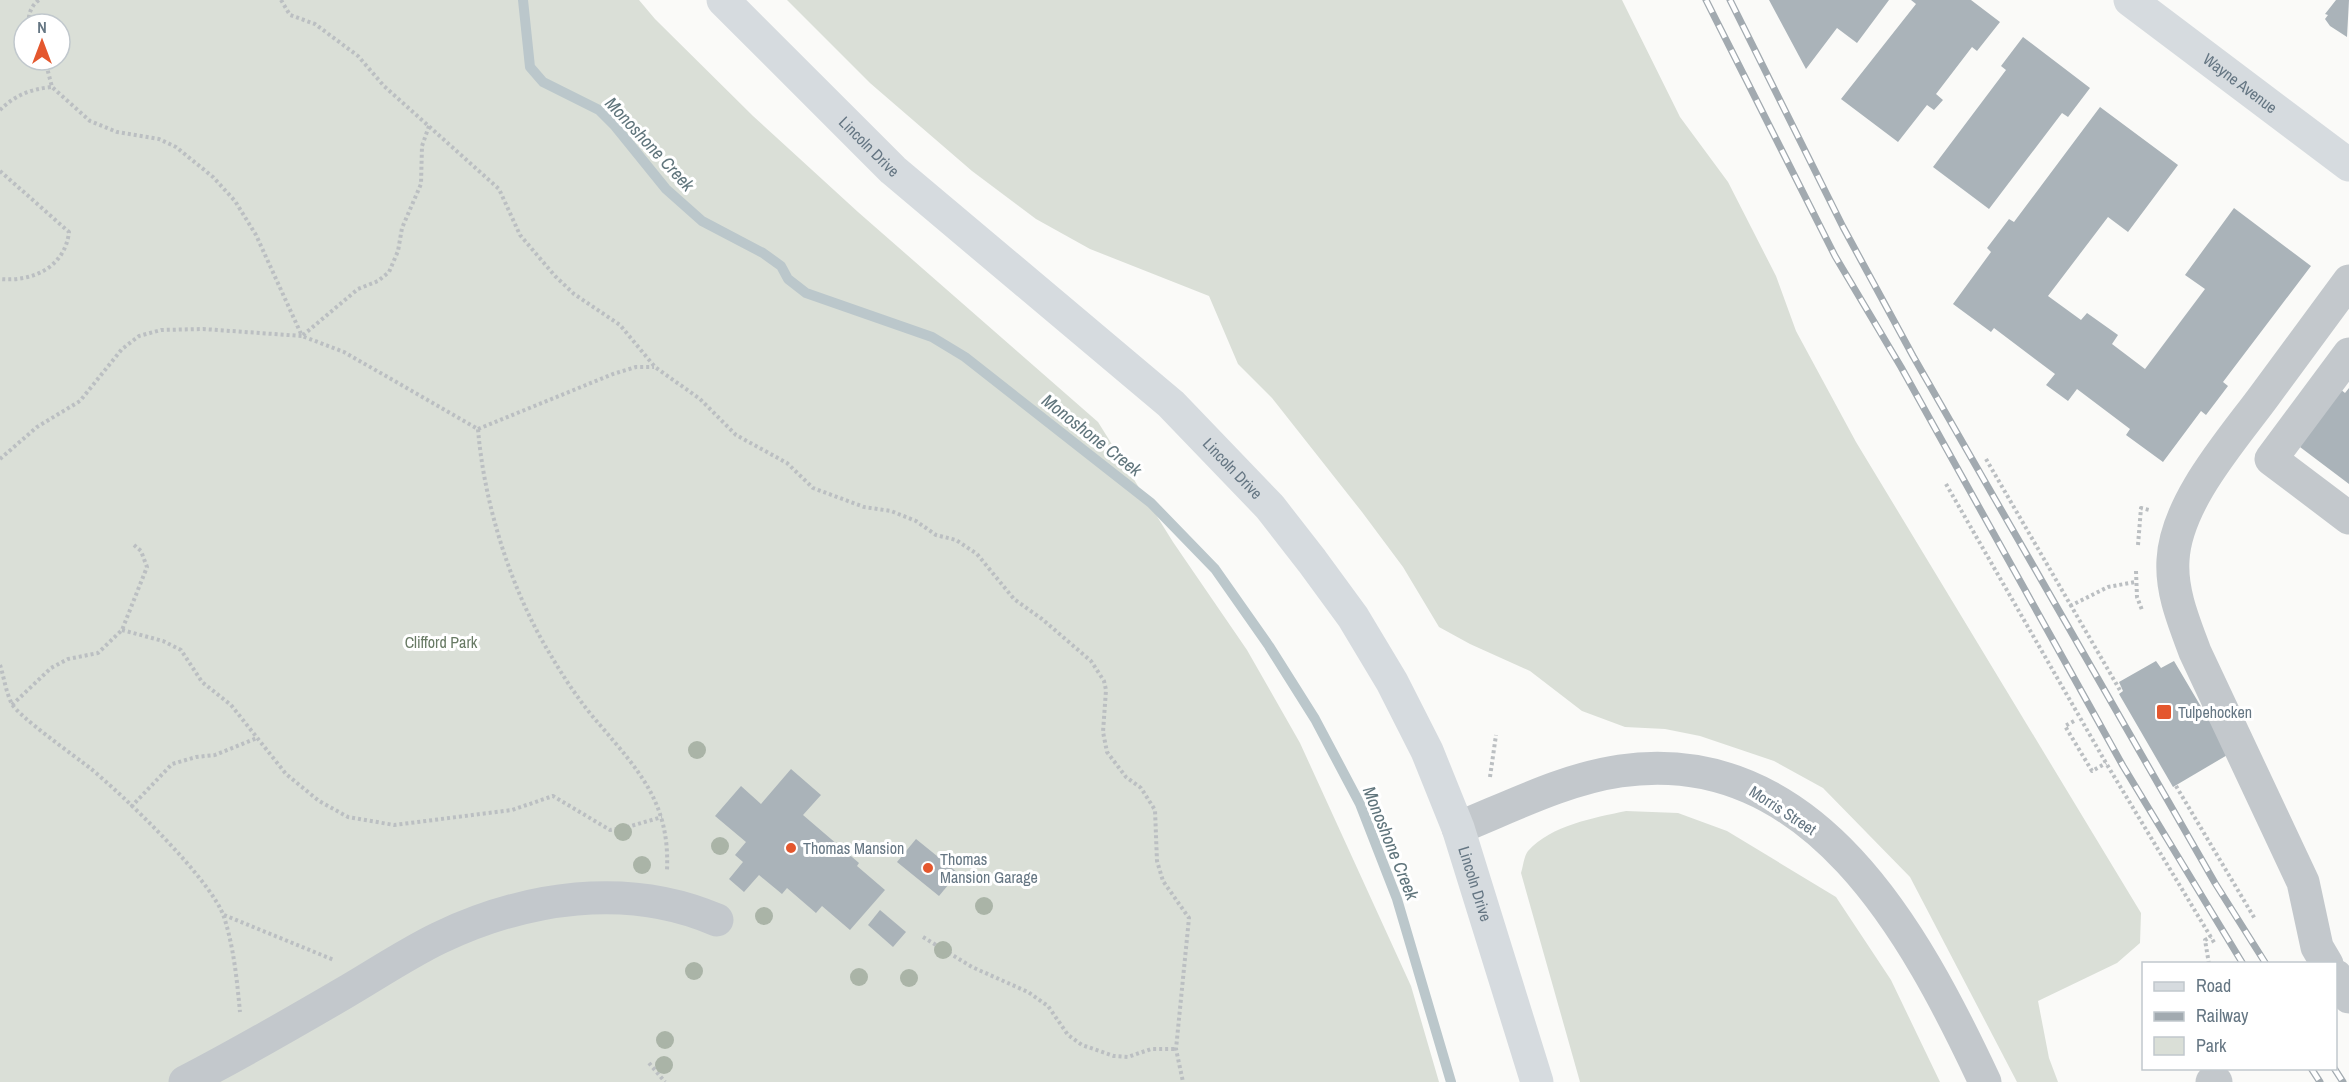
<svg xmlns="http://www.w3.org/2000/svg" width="2349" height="1082" font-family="'Archivo Narrow',sans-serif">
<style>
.green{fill:#dadfd7;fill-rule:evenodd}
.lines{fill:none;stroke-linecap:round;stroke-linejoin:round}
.stream{stroke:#bbc7cb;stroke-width:10}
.building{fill:#aab3b9}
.path{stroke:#bbbfc2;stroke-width:4;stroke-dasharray:3 3;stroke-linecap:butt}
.minor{stroke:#c3c8cc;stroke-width:33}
.major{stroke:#d6dbdf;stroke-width:33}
.rail-casing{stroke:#a2aab0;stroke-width:7}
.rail{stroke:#fff;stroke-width:4.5;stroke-dasharray:14;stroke-linecap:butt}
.tree{fill:#aab4a7}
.poi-dot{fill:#e4572e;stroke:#fff;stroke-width:2}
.labels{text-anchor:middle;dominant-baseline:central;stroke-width:6;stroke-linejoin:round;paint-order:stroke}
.street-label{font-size:16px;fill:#657683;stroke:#fff}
.park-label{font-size:16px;fill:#687a64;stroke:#fff}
.poi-label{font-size:16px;fill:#657683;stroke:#fff;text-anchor:start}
.water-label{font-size:18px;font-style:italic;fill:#60757c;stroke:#fff}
</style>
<rect width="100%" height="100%" fill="#fafaf8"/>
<g class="green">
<path d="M0,0H639L655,19L753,116L858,212L1098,422L1173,542L1247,650L1300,743L1411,986L1439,1082H0ZM24,24H60V60H24Z"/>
<path d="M787,0H1622L1680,117L1728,182L1776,276L1796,331L1856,442L2141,913L2140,943L2117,963L2038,1001L2049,1058L2058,1082H2017L1910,877L1823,788L1774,761L1700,736L1665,729L1625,727L1582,711L1530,671L1470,644L1439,627L1403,567L1362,512L1272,398L1238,364L1209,296L1090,249L1036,219L972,171L870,83Z"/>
<path d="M1626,811L1678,813L1727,831L1836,897L1891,980L1940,1082H1580L1521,873C1523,867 1524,856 1528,851C1552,825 1593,818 1626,811Z"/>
</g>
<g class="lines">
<path class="stream" d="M523,0L530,67L543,82L599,110L615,126L666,189L702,221L763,253L781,266L788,279L806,293L932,337L965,357L1151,503L1215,569L1269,646L1315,719L1360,804L1397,899L1451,1082"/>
</g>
<g class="building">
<path d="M1769,0H1889L1857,43L1837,28L1806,69Z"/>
<path d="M1911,0H1971L2000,22L1977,51L1972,47L1936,94L1943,100L1934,110L1927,105L1898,142L1841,99L1916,4Z"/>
<path d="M2336,0H2349L2347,37L2330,26L2325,19L2328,15L2325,14Z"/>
<path d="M2023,37L2090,88L2068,117L2062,113L1989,209L1933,167L2006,70L2001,66Z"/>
<path d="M2100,107L2178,165L2128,232L2108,217L2048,296L2081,320L2087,313L2118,335L2112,344L2145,369L2205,289L2185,275L2234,208L2311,266L2223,382L2228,386L2206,415L2201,411L2163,462L2126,435L2130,429L2077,389L2068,401L2046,385L2055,374L1994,328L1991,332L1953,304L1991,252L1987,248L2009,219L2014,222Z"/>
<path d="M2335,385L2345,393L2349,388V484L2300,447Z"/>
<path d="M2156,661L2161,668L2174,661L2229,754L2173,787L2119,694L2123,691L2119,682Z"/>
<path d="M791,769L821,795L803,815L859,863L857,866L885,890L850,930L822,906L816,913L787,888L782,894L759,875L744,892L729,879L743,862L735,855L746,842L715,816L741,786L761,804Z"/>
<path d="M916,839L958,873L939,896L897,862Z"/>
<path d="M880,910L906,932L893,947L868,925Z"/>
</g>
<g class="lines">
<g class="path">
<path d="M281,0L290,15L315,24L358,56L384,86L499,189L520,235L555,276L574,294L620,325L655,367L700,399L736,435L787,463L813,488L864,507L891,511L916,521L936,535L956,540L977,554L1014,599L1042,619L1091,661L1104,681L1106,690L1103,732L1107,752L1126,777L1141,788L1155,810L1157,861L1163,881L1189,918L1176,1049L1183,1082"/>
<path d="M29,24C28,14 31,6 39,0"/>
<path d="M0,110C15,95 31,89 52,87"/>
<path d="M429,126L422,146L421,184L402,228L398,251L389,272L378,281L358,289L302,336L344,352L478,429C484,504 511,590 550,654C564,678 582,705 600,725C640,772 670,804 667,870"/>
<path d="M0,171L69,232C65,267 33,282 0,279"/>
<path d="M478,429L613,374L636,367H654"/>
<path d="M0,459L37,427L80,401L122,349L139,336L161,330L203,329L302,336L256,235L235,201L213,177L176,147L159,139L117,132L90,121L52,87L45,60"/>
<path d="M1986,459L2121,692"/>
<path d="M1946,484L2106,763L2215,944"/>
<path d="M2138,545L2141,508L2149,510"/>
<path d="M2136,571L2137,597L2142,610"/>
<path d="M2070,606L2108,587L2135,582"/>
<path d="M122,630L163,641L181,650L202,682L231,705L286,774L319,801L348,817L394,825L512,810L553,796L610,830L624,828L662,817"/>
<path d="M0,665C4,677 6,693 12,704C18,716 76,757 90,768C123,795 211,879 224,917C234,948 237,981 240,1012"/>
<path d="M12,705L51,668L68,659L98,653L122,630L147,567L141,551L134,545"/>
<path d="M2074,721L2065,726L2092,771L2106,763"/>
<path d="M1490,777L1496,735"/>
<path d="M2176,786L2255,919"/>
<path d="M131,807L172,764L196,757L215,755L257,738"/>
<path d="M224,915L334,960"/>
<path d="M923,937L972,967L1028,992L1048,1006L1068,1035L1082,1045L1114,1056L1128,1057L1151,1049H1176"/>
<path d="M2209,964L2205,940L2211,937"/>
<path d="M649,1063L665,1082"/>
</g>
<g class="minor">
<path d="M2349,354L2271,459L2349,518"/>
<path d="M1458,828C1510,807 1565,779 1620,771C1814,743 1916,935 1985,1082"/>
<path d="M2327,964L2317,947L2303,882L2195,652C2184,622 2171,592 2173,560C2176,502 2232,440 2265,395C2293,357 2321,319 2349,281"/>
<path d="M2336,976L2349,997"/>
<path d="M185,1082C239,1054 291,1024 344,993C375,975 406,954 439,938C525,897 627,881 717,920"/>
<path d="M2212,1082H2216"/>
</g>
<g class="major">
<path id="s1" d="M723,0L893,170L1171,404L1270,507L1312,561L1353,617L1392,682L1427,751L1458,828L1537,1082"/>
<path id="s2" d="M2130,0L2349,165"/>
</g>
<g class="rail-casing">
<g id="rail">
<path d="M1706,0L1835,256L1901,367L2123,766L2243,964"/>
<path d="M1730,0L1843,227L1913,356L2215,883L2266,964"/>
<path d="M2311,1068L2320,1082"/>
<path d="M2334,1068L2343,1082"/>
</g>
</g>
<use href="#rail" class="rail"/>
</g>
<g class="tree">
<circle cx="697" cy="750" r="9"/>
<circle cx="623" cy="832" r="9"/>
<circle cx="720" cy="846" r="9"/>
<circle cx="642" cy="865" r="9"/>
<circle cx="984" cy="906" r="9"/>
<circle cx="764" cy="916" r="9"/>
<circle cx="943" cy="950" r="9"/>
<circle cx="694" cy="971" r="9"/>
<circle cx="859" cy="977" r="9"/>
<circle cx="909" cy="978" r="9"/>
<circle cx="665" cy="1040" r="9"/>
<circle cx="664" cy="1065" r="9"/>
</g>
<g class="poi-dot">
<rect x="2156" y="704" width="16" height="16" rx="3"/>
<circle cx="791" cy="848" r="6"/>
<circle cx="928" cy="868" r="6"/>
</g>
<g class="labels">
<g class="street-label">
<text stroke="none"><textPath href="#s2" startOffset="138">Wayne Avenue</textPath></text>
<text stroke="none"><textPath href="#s1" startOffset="207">Lincoln Drive</textPath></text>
<text stroke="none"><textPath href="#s1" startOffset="693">Lincoln Drive</textPath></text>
<text transform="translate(1783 810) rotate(33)">Morris Street</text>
<text stroke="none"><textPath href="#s1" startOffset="1179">Lincoln Drive</textPath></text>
</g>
<g class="park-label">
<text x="441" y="642">Clifford Park</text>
</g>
<g class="poi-label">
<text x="2178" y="712">Tulpehocken</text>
<text x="803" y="848">Thomas Mansion</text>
<text x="940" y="859">Thomas<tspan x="940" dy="18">Mansion Garage</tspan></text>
</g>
<g class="water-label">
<text transform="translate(650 144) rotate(47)">Monoshone Creek</text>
<text transform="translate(1092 435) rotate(38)">Monoshone Creek</text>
<text transform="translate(1391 843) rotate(68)">Monoshone Creek</text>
</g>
</g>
<rect x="2142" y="962" width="195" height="108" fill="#ffffff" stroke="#c1c8cd" stroke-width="1.5"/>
<rect x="2154" y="982" width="30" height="9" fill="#d6dbdf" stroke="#c1c8cd" stroke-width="1.5"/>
<text x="2196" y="992" font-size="18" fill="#657683">Road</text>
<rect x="2154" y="1012" width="30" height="9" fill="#a2aab0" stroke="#c1c8cd" stroke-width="1.5"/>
<text x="2196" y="1022" font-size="18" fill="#657683">Railway</text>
<rect x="2154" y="1037" width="30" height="18" fill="#dadfd7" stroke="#c1c8cd" stroke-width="1.5"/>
<text x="2196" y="1052" font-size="18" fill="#657683">Park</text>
<g transform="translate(42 42)"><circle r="28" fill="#ffffff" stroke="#c1c8cd" stroke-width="1.5"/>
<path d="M0-4.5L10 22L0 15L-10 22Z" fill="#e4572e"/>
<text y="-9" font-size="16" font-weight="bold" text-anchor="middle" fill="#657683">N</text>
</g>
</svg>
